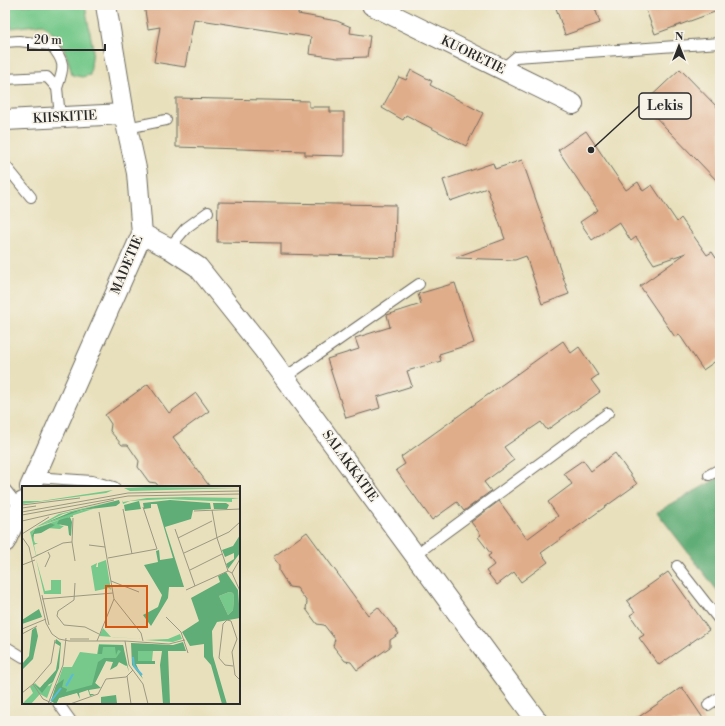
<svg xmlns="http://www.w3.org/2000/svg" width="725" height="726" font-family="'Libre Bodoni',serif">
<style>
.green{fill:#76c98b;stroke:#507a5b}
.forest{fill:#60ad77;stroke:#466c51}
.building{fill:#e0ad8b}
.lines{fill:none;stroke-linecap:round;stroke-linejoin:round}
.service-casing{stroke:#6d6a5e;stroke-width:12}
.minor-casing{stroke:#6d6a5e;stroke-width:22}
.service{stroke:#fff;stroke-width:10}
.minor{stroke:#fff;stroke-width:20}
.labels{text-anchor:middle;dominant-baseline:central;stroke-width:3.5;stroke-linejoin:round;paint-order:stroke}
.street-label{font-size:13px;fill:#2b2b2b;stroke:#f7f3e8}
.inset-river{fill:none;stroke:#5abbd8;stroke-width:2}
.inset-road{fill:none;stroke:#9c9882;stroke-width:1}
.view{fill:#d5540f;fill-opacity:0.15;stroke:#d5540f;stroke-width:2}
.inset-edge{fill:none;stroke:#2b2b2b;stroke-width:2}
.leader{fill:none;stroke:#2b2b2b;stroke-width:1.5}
.callout-dot{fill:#2b2b2b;stroke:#f7f3e8;stroke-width:1.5}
.callout{fill:#f7f3e8;stroke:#2b2b2b;stroke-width:1.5}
.callout-label{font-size:14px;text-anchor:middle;font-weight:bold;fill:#2b2b2b}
</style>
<rect width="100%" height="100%" fill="#f7f3e8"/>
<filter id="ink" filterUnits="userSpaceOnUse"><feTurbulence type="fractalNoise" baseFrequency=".025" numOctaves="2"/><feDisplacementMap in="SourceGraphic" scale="8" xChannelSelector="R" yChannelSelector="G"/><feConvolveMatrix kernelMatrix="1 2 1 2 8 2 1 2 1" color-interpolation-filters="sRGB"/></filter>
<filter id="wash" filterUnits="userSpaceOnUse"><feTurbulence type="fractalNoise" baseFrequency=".012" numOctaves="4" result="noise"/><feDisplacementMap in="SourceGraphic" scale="16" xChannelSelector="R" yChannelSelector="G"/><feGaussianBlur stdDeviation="0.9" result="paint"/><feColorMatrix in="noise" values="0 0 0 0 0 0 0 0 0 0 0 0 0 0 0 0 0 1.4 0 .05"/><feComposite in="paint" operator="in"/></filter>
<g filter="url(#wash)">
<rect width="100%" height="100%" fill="#e8e0bc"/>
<path class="green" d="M5,5H85L93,49L90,75L82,77L72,75C67,52 61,38 42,24L5,29Z"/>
<path class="forest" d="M720,477V594L657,512Z"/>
<g id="blocks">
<g class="building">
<path d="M144,5H299L298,14L337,21L351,27L350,33L370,36L367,57L338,58L309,54L311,37L194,19L185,67L154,62L160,27L148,29Z"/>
<path d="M555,5H594L600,23L565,35Z"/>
<path d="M644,5H720V10L655,34Z"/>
<path d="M680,69L720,110V184L643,104Z"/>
<path d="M411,70L432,81L430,85L483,113L466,146L406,115L403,120L382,108L399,77L406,80Z"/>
<path d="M176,98L309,101V107H330V112H344V156L305,155V151L176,147Z"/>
<path d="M586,131L626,190L638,182L643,191L652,185L677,222L681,218L707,255L712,252L720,264V358L703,370L679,334L675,337L640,286L686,253L654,264L636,237L631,241L619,222L592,240L580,222L598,210L558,150Z"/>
<path d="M522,160L569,294L542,304L526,256L515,260L456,258V257L505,239L487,188L450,201L443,180L493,163L495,169Z"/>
<path d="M218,202L396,205L395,257L281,254V243L217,242Z"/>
<path d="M455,283L474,343L439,354L441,361L407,371L412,386L377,397L380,408L346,418L327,359L359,349L355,338L390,327L387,315L421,304L418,294Z"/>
<path d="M563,341L571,353L579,347L598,375L591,380L600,392L547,430L541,422L504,447L514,460L484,482L491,491L464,511L457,502L432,520L396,470L405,464L401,457Z"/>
<path d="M148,384L169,413L196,393L209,411L173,437L210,487H159L156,483L149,482L138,467L139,461L128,445H122L110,431L111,424L105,415Z"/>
<path d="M615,453L637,484L541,553L548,562L521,582L514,572L497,585L486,571L494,565L488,556L491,554L478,537L481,535L471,522L499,501L527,539L558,516L548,502L572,484L564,473L583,460L591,471Z"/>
<path d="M307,532L368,615L378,607L399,634L390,640V647L357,670L351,662L345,661L333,646L335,639L324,625L317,624L306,609L307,602L297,588L289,587L279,571V565L273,557Z"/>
<path d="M668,572L709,630L659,665L639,638L644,635L630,615L635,612L627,601Z"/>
<path d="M682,687L705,721H633Z"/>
</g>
</g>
</g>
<g filter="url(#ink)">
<use href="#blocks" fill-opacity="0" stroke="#6d6a5e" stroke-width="1"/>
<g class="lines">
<g class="service-casing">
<g id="service">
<path d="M5,42L19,41L51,45C65,62 65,66 57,88"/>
<path d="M502,69L516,57L720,43"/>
<path d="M5,79L47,77L57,88L60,116"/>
<path d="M127,128L166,120"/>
<path d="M5,165L31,197"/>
<path d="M169,248L186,228L208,212"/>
<path d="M284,378L419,284"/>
<path d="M709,475L720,469"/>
<path d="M34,477L92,481L114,487"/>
<path d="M5,489L20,508"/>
<path d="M415,555L608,413"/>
<path d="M677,566L720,621"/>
<path d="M5,646L23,657"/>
<path d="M58,703L71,721"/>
<path d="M708,705L720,697"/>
</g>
</g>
<g class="minor-casing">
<g id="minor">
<path d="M372,5L573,104"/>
<path d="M5,120L124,114"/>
<path d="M142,234L169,248L198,267L264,350L537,721"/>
<path d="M30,487L142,234L137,173L124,114L106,5"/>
<path d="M5,542L23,502"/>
</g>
</g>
<use href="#service" class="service"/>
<use href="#minor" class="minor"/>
</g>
</g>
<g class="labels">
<g class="street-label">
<text transform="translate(473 55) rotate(26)">KUORETIE</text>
<text transform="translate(65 117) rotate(-3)">KIISKITIE</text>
<text transform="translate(127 265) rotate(-67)">MADETIE</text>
<text transform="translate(350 466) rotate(54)">SALAKKATIE</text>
</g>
</g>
<g transform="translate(22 486)">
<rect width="218" height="218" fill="#e8e0bc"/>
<path d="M146,0H156L127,1L217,2L108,5L102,2ZM91,4L84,7L0,18V15H19ZM125,12L163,11L218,12L210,13V16L146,13L108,15L101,18L100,14L101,16ZM92,15L41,28L19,39L50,27L61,24L71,23L14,41L37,28ZM51,29V31H47L37,39L42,40L38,43L25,42L32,39L29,37L13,43L10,49L13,57H16L12,59L14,69L20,67L14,70L8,46L14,42ZM14,73L23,105L29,104V94H39V108H22ZM84,74L89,104L87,102L73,105L69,80L75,77L74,81H76V77ZM207,106L211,107L212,111L211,124L206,129L197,110ZM81,142L89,151L120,153L77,150ZM158,148L160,153L151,156L123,154L146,153ZM77,158L101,159L104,180L97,176L84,175L73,197L79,202L76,200L37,212L34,218L29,215L41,181H50L58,166L75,168ZM116,165H131L130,175H116ZM23,196L27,200L31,196L25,212L18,208L9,218H0L11,207L8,201L13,197L18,202Z" fill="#76c98b"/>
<path d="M97,14L98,17L94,20L60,24L18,39L49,26ZM148,14L188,17L189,23L171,24L169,33L143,41L162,101H147L146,112L129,140L121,129L136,121L140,109L122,79L136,76L134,65L137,64L138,74L151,72L135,18H129V22L122,23L121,17ZM117,15L119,23L103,25L102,19ZM191,17H204L207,19L205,23H192ZM48,31L50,36L49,50L47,49L46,40L35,38L37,34ZM29,37L33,39L19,47L12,48L11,55L10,49L13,43ZM218,49V67L206,83L204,78L212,73V67L203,71L200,64L211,60ZM204,86L216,104L218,132L195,136L190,145L191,170L205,218H200L189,179L182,171V158L168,160L160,146L177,135L169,112L198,96L196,90ZM207,106L211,107L212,111L211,124L206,129L197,110ZM17,123L20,131L0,138V134ZM14,141L16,150L11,173L0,184V178L7,170L10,144ZM34,153L39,157L37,182L31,196L26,199L20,207L12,198L18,202L34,184L38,160L33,157ZM161,156L164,165H146L148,218H141L138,179L140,165H116V175H133V178H114L121,193L110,179L109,157L151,159ZM77,159H101L107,186L105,180L97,176L95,180L88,184L91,176L84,175L73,197L79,202L67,204L68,208H73L68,210L66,204L57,207L58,213L55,207L37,212L34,218L29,215L34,199L42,193L40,201L45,203L44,206L70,199L76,176L82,172H94L99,165L96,164L94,169L93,161H81L80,168H76ZM94,209L95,217L79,218V211Z" fill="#60ad77" fill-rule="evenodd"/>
<path class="inset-river" d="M111,171L112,180L120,189M44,200L51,188M29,215L39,202"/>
<path class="inset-road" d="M0,19L58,12M0,22L14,20M101,23L110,68M190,24L195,52L206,85L210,87M172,25L218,23M0,26L106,7L218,5M0,29L106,10L218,8M51,32L50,56L53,75M0,35L92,14M153,43L173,100M0,48L27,31M0,51L7,61L24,137L30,148L37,153L47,155H103M156,52L190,35M67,59L83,61M162,67L207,46L218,36M10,72L41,57L50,56M86,72L135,63L121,21M218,73L210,87L218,105M0,79L13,74M23,81L28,70L26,66M168,84L200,68M89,95L117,106M53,97L52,114L36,125L35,130L42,139L63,141L77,148M164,104L206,85M20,109L27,139M20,113L91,107M92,113L119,147L121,155M144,131L159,146L166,167M0,143L24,133M0,148L15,140M48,153H67M75,155L92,113L77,26M103,155L147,158L163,154M103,155L107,179L121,198L126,218M211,180L203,179L197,172L201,138L205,134L209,135L215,153L210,166L213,189L218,194M105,190L109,218M0,207L11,198M26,218L41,179L44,152M32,218L21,213L11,198L29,177L33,154M48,218L76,208L84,193L104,191L111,184"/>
<path class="view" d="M84,100H125V141H84Z"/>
<rect width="218" height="218" class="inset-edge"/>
</g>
<path class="leader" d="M591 150L639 106"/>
<circle class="callout-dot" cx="591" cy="150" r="4"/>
<rect class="callout" x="639" y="93" width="52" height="26" rx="4"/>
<g class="callout-label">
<text x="665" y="110">Lekis</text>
</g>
<rect width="725" height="726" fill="none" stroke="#f7f3e8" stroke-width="20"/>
<g transform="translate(679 46)" stroke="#f7f3e8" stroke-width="3" paint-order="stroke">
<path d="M0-3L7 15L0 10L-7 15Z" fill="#2b2b2b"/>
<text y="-6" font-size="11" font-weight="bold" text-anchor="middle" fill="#2b2b2b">N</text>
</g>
<path d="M28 44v6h77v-6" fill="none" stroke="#2b2b2b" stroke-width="2"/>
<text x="34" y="44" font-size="12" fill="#2b2b2b" stroke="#f7f3e8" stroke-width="3" paint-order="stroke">20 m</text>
</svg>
